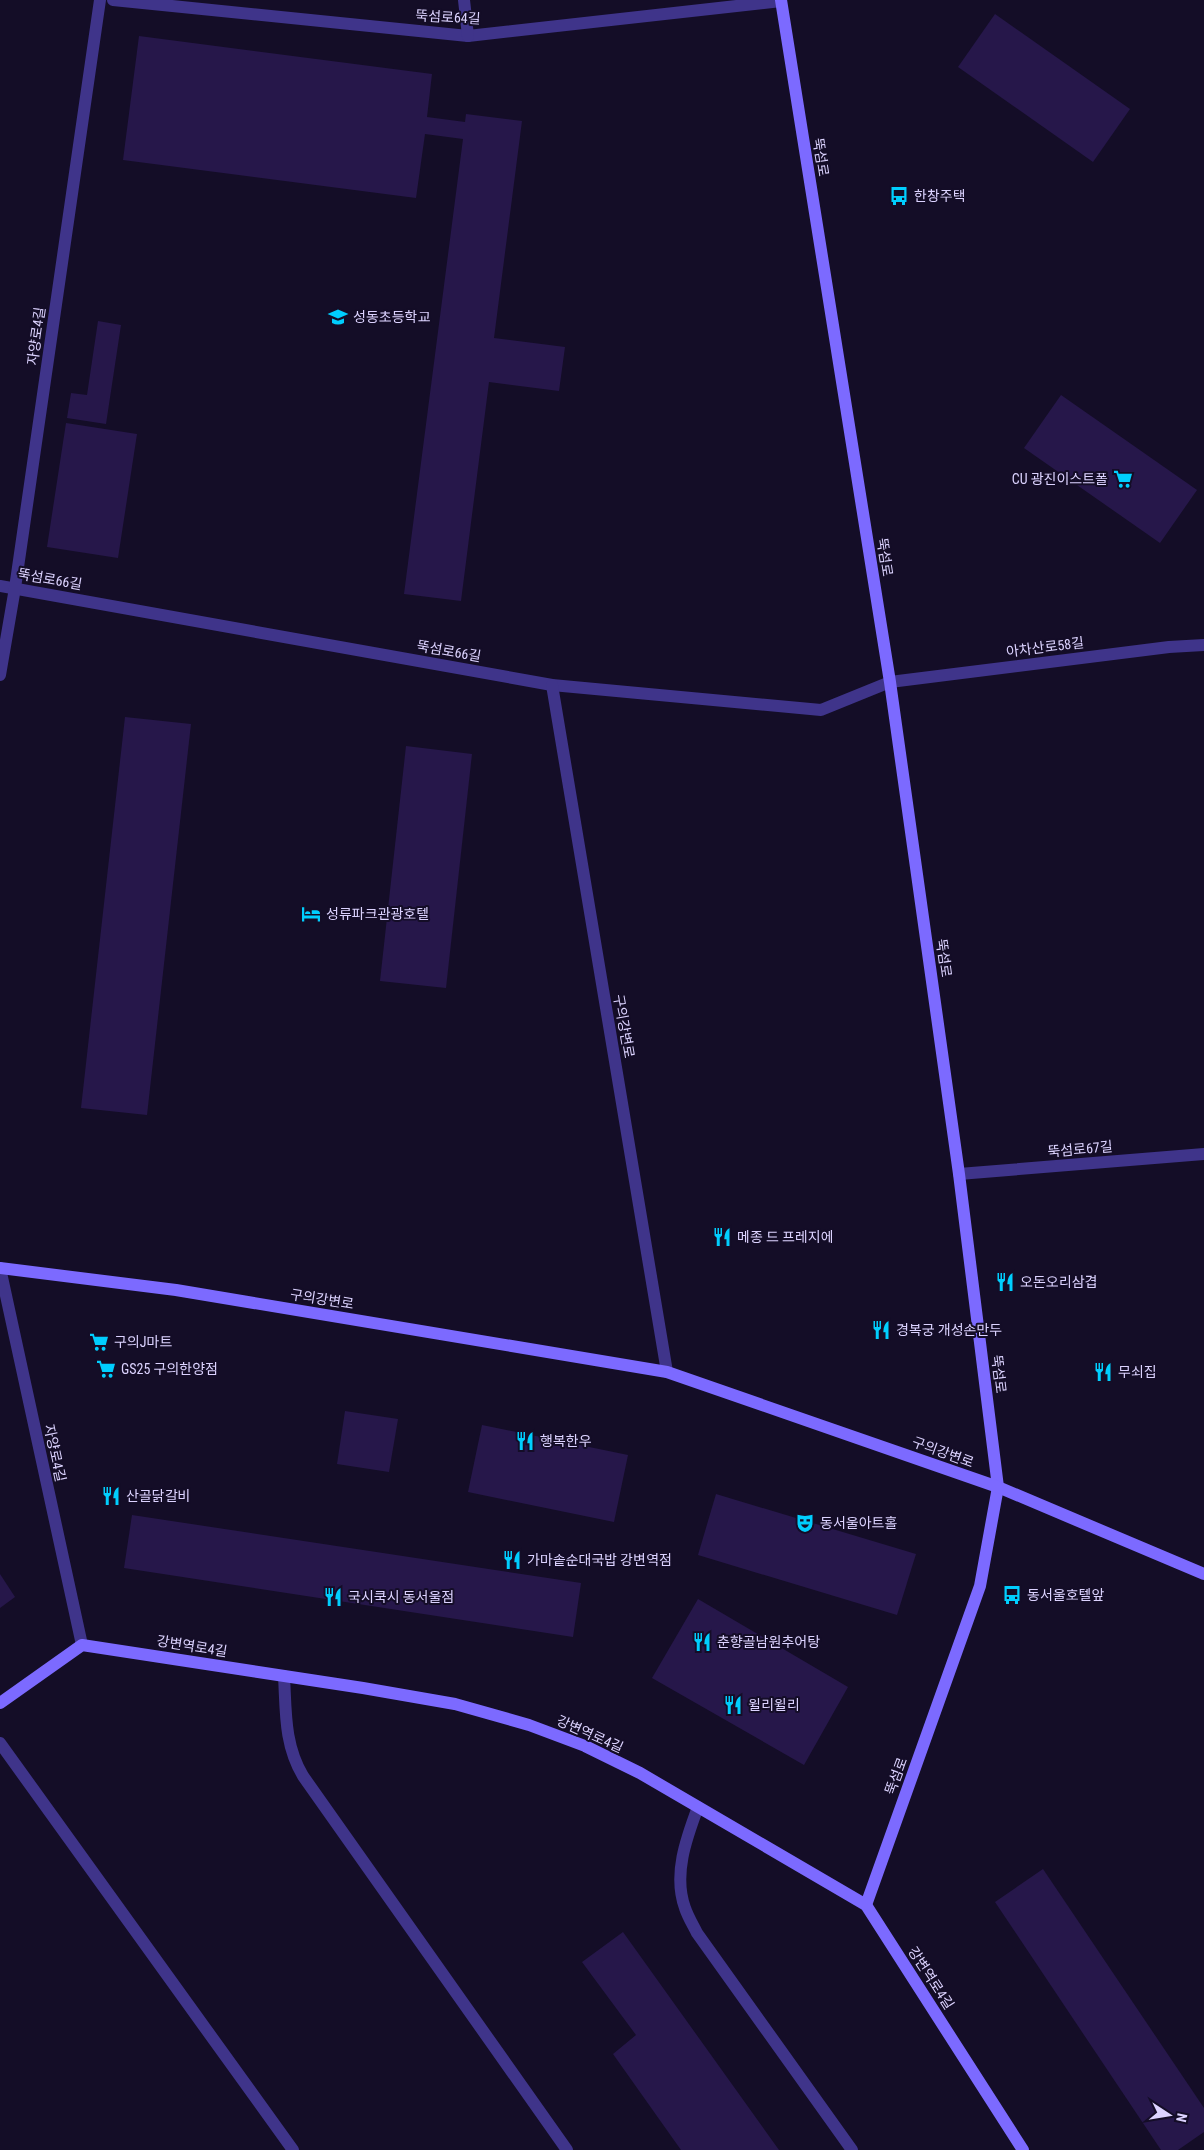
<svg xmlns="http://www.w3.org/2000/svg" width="1204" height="2150" font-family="'Roboto Condensed','Noto Sans KR',sans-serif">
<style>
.building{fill:#26174a}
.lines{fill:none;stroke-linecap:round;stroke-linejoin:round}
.lane{stroke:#3f348a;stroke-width:12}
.street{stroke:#3f348a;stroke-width:12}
.secondary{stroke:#7c6aff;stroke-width:12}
.labels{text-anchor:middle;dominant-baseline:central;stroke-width:4;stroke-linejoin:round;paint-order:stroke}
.street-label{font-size:14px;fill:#dcd3ff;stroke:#140d27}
.poi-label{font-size:14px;fill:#dcd3ff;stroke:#140d27;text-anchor:start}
</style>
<rect width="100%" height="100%" fill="#140d27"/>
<g class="building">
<path d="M995,14L1130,109L1093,162L958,67Z"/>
<path d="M139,36L432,74L427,117L465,122L466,114L522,121L494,338L565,347L559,391L489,382L461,601L404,594L463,139L425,134L416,198L123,160Z"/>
<path d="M98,321L121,325L106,424L67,418L71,393L87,395Z"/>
<path d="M1061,395L1197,490L1160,543L1024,448Z"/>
<path d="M66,423L137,434L118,558L47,547Z"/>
<path d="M125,717L191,724L147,1115L81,1108Z"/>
<path d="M406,746L472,754L446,988L380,981Z"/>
<path d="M345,1411L398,1419L389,1472L337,1464Z"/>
<path d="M482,1425L628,1455L614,1522L468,1492Z"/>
<path d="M716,1494L916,1554L897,1615L698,1555Z"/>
<path d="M132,1515L581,1583L573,1637L124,1568Z"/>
<path d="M0,1574L15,1597L0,1608Z"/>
<path d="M698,1599L848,1687L804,1765L652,1678Z"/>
<path d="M1043,1869L1204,2108V2132L1178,2150H1161L995,1902Z"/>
<path d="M623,1932L779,2150H681L613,2054L636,2035L582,1962Z"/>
</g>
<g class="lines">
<g class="lane">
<path d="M284,1676C286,1711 284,1744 303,1776L567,2150"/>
<path d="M0,1743L293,2150"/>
<path d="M698,1807C686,1839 673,1875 685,1908C688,1917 693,1925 697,1933L852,2150"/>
</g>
<g class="street">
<path d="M113,0L468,36L781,1"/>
<path d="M464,0L468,36"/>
<path d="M0,586L552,685L821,710L890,682L1169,647L1204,645"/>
<path d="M0,675L15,588L100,0"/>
<path d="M552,685L667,1372"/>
<path d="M959,1174L1204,1154"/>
<path d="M0,1268L82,1645"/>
</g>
<g class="secondary">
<path d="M781,0L890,682L959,1174L998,1487L980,1586L866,1905"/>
<path d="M0,1268L176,1290L667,1372L998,1487L1204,1574"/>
<path d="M0,1703L82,1645L363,1688L455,1704L529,1725L585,1746L640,1773L866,1905L1023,2150"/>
</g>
</g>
<defs>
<g id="bus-bare" transform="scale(1.5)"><path d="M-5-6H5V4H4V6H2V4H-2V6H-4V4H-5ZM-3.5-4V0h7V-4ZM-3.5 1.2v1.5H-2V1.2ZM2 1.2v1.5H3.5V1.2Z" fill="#00cefe" stroke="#140d27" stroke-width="2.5" paint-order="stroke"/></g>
<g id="school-bare" transform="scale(1.5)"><path d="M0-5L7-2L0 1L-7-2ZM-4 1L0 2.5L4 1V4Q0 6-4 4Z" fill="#00cefe" stroke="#140d27" stroke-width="2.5" paint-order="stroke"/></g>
<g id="supermarket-bare" transform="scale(1.5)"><path d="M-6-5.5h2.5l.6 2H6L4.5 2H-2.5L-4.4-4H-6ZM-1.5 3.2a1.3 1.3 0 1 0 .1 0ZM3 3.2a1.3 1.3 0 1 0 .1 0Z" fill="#00cefe" stroke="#140d27" stroke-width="2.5" paint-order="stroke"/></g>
<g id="hotel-bare" transform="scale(1.5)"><path d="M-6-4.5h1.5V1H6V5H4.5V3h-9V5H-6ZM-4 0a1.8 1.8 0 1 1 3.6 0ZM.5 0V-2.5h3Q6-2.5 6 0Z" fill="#00cefe" stroke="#140d27" stroke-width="2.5" paint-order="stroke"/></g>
<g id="restaurant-bare" transform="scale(1.5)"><path d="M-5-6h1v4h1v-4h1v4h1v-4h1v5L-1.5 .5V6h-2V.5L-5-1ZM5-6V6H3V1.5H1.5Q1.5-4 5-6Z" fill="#00cefe" stroke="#140d27" stroke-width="2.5" paint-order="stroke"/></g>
<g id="theatre-bare" transform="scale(1.5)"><path d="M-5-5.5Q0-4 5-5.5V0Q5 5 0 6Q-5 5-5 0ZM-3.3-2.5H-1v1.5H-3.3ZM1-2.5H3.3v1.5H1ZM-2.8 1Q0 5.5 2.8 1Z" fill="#00cefe" stroke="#140d27" stroke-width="2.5" paint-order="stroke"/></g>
</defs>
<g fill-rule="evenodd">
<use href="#bus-bare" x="899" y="196"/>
<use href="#school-bare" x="338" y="317"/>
<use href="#supermarket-bare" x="1123" y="479"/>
<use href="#hotel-bare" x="311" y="914"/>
<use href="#restaurant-bare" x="722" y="1237"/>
<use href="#restaurant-bare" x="1005" y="1282"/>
<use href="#restaurant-bare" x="881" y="1330"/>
<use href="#supermarket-bare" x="99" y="1342"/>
<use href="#supermarket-bare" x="106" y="1369"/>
<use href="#restaurant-bare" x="1103" y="1372"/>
<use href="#restaurant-bare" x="525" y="1441"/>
<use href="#restaurant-bare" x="111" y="1496"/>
<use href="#theatre-bare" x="805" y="1523"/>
<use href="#restaurant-bare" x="512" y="1560"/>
<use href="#bus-bare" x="1012" y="1595"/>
<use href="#restaurant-bare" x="333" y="1597"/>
<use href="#restaurant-bare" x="702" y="1642"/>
<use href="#restaurant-bare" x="733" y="1705"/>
</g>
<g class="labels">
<g class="street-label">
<text transform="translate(448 17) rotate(3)">뚝섬로64길</text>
<text transform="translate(821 157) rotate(81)">뚝섬로</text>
<text transform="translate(36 336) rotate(-82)">자양로4길</text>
<text transform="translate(885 557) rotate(81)">뚝섬로</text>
<text transform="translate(50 579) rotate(10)">뚝섬로66길</text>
<text transform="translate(1045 647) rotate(-7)">아차산로58길</text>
<text transform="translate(449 651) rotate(10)">뚝섬로66길</text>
<text transform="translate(944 958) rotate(82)">뚝섬로</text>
<text transform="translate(624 1026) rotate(80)">구의강변로</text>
<text transform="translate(1080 1149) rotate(-5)">뚝섬로67길</text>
<text transform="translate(322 1299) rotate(9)">구의강변로</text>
<text transform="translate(999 1374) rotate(83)">뚝섬로</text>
<text transform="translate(943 1452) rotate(20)">구의강변로</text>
<text transform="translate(55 1453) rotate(78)">자양로4길</text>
<text transform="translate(192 1646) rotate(9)">강변역로4길</text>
<text transform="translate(590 1734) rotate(24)">강변역로4길</text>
<text transform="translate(896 1776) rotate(-70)">뚝섬로</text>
<text transform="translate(931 1978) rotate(57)">강변역로4길</text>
</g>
<g class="poi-label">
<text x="914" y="196">한창주택</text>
<text x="353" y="317">성동초등학교</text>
<text x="1108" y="479" text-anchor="end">CU 광진이스트폴</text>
<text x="326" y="914">성류파크관광호텔</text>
<text x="737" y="1237">메종 드 프레지에</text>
<text x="1020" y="1282">오돈오리삼겹</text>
<text x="896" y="1330">경복궁 개성손만두</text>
<text x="114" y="1342">구의J마트</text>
<text x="121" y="1369">GS25 구의한양점</text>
<text x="1118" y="1372">무쇠집</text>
<text x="540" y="1441">행복한우</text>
<text x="126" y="1496">산골닭갈비</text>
<text x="820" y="1523">동서울아트홀</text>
<text x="527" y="1560">가마솥순대국밥 강변역점</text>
<text x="1027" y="1595">동서울호텔앞</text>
<text x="348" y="1597">국시쿡시 동서울점</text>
<text x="717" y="1642">춘향골남원추어탕</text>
<text x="748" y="1705">윌리윌리</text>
</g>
</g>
<g transform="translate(1169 2115) rotate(102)" stroke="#140d27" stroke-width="4" paint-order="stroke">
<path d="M0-4L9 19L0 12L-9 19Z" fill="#dcd3ff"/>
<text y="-8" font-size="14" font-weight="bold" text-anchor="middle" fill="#dcd3ff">N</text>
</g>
</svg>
